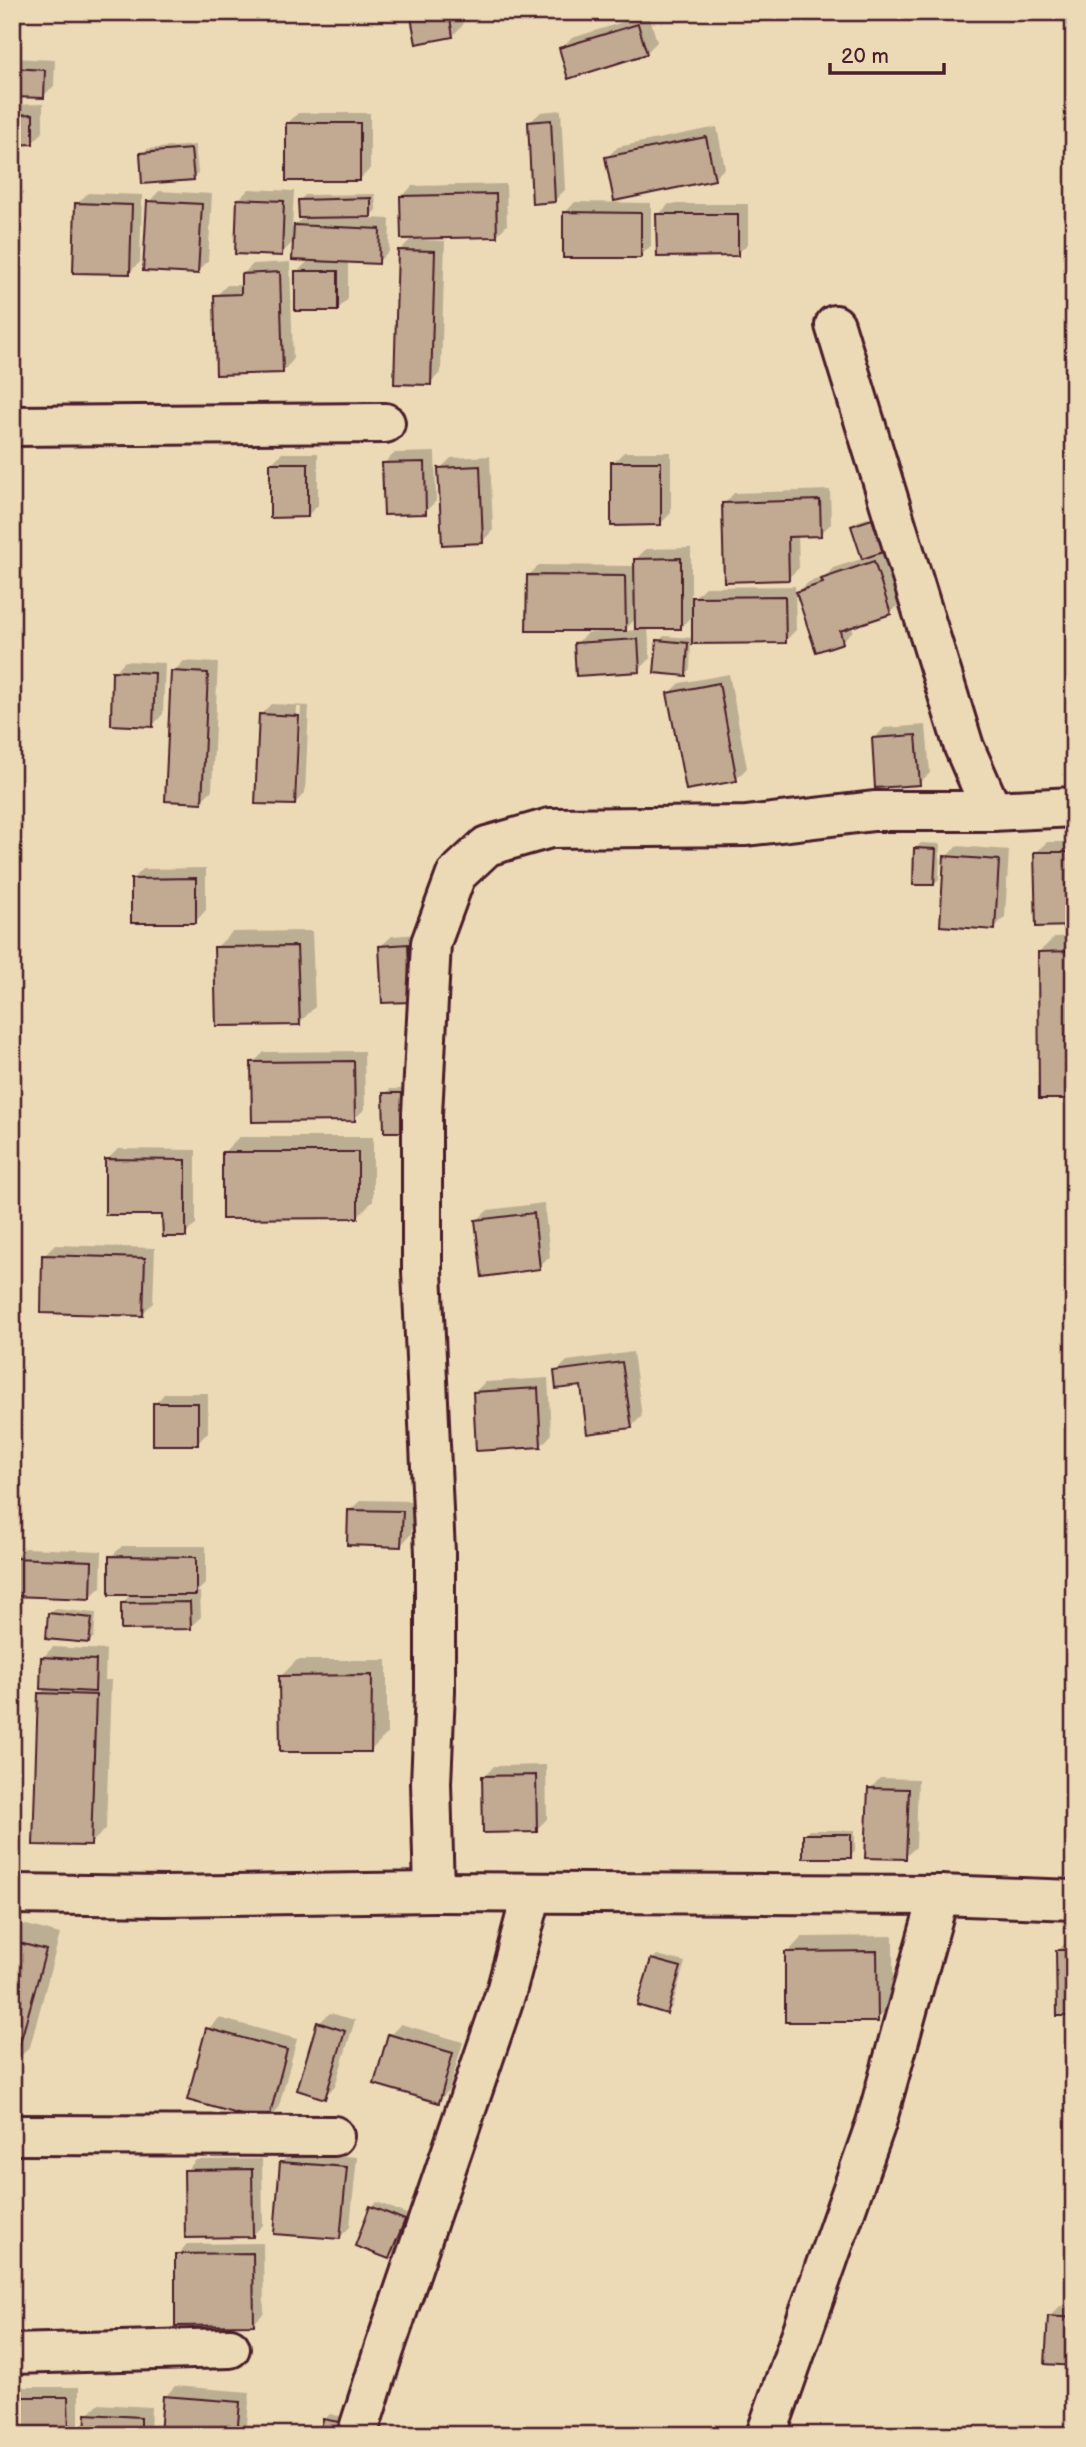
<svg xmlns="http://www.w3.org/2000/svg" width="1086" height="2447" font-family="'Balsamiq Sans',sans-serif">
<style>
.shadow{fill:#0003;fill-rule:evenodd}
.building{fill:#c1a992;stroke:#4a1f2b;stroke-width:2}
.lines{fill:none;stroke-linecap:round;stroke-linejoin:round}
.street-casing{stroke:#4a1f2b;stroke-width:44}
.street{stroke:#ecdab7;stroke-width:38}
</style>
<rect width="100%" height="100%" fill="#ecdab7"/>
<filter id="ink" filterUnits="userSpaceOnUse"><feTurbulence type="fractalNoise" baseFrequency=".0143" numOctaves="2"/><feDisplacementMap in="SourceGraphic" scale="14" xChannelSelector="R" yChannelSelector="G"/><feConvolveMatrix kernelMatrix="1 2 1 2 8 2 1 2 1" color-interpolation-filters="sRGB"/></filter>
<g filter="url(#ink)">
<g class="shadow">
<path d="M412,12H461L463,25L452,36Z"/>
<path d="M649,14L657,42L646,53L561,49L572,38Z"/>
<path d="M12,58L55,60L54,86L43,96L12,95Z"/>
<path d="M43,104V132L32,143H12V105Z"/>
<path d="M561,110L565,190L554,201L530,122L541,112Z"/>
<path d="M298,113H370V169L359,180L288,123Z"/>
<path d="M717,127L725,168L714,178L607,157L618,147Z"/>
<path d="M195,145L198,173L193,178L142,154L147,149Z"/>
<path d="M506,184L507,225L497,235L419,237V240L445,241L441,372L430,383L400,250L413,237L402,197L412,186Z"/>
<path d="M249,189L294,191L292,228L305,216L300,200L305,195L375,194L376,210L368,218L390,219L389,251L378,262L348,261V299L338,309L297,272L310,259L294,241L281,254L239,199Z"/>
<path d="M159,191L212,194L208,261L197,272L149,202Z"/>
<path d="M88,193L142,195L140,262L129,273L77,204Z"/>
<path d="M575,202L651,203V246L640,256L565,213Z"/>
<path d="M669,204H748V244L737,254L658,215Z"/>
<path d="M290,262L293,360L283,371L216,296L227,285H243L242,275L253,264Z"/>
<path d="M435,452L436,501L425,512L384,463L395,453Z"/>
<path d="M624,452H671V513L661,523L613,463Z"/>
<path d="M12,453H14L12,477Z"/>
<path d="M282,453H318V505L308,515L272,463Z"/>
<path d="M490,456L493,530L483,541L440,469L451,458Z"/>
<path d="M12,490H16L12,551Z"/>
<path d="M830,490L831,524L820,534L798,535L799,568L788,578L724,504L734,493Z"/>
<path d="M877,515L887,545L879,554L884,552L901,602L890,613L852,625L853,631L842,641L798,592L809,582L826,576L833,568L864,558L853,526L858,521Z"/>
<path d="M691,548V600L705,587L795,586L796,630L785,641L691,642L690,669L685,674L659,641L664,636L694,638V614L681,627H648L650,659L639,670L576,644L587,633L601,632V629L528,576L539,565L636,566V559L646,549ZM636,618V630L624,631Z"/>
<path d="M125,661L165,663L163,714L153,725L114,672Z"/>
<path d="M184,661L218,663L212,790L201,801L173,672Z"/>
<path d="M729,674L747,768L736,779L669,694L680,683Z"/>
<path d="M271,704L309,706L305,793L294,804L260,715ZM297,707H301L297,795H293Z"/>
<path d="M926,725L930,773L919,783L874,739L884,728Z"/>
<path d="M1047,842H1074V924L1036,853Z"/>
<path d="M921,843L940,844L939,879L934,884L916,848Z"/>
<path d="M957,846L1009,850L1005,917L994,928L946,857Z"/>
<path d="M206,868V910L196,921L132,880L143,869Z"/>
<path d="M312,931L315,1007L299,1023L216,948L232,932Z"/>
<path d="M418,934L409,1000L381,946L392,936Z"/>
<path d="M1074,936V1097L1039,952L1055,937Z"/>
<path d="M364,1051L365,1109L354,1119L253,1063L264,1052Z"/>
<path d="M390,1089H410L385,1130V1094Z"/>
<path d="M239,1137H373V1201L357,1217L223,1153Z"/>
<path d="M118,1149L196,1150V1224L185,1235L107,1160Z"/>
<path d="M544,1203L550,1257L539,1267L477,1220L488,1210Z"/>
<path d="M55,1245L155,1248L153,1303L142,1314L44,1256Z"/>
<path d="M633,1352L642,1416L631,1427L582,1384L556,1372L567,1361Z"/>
<path d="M548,1378L551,1435L541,1446L475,1392L485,1382Z"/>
<path d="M165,1393H208V1432L198,1443L155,1404Z"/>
<path d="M361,1500L413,1501L411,1534L401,1545L350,1510Z"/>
<path d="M122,1546H206V1583L197,1592H200L201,1617L190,1627L122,1603L132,1593L111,1557Z"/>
<path d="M25,1548L102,1551L101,1587L90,1597L14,1558Z"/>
<path d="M55,1609L96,1613L94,1637L88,1642L50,1614Z"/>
<path d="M53,1647L106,1650L105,1680H111L106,1829L90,1844L40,1694L46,1688L42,1658Z"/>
<path d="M297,1660H387V1734L371,1750L281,1676Z"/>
<path d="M546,1765L547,1819L536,1830L484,1777L494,1766Z"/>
<path d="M880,1778L918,1779L916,1847L905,1857L870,1789Z"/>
<path d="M809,1830H855V1851L850,1856L804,1835Z"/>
<path d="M12,1921L60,1934L30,2047L14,2063Z"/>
<path d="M893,1936V2004L877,2020L787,1953L802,1937Z"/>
<path d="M1068,1940H1074V2015L1058,1951Z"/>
<path d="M657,1955L685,1962L672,2007L667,2012L652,1960Z"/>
<path d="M330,2013L355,2020L335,2086L324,2097L319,2023Z"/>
<path d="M219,2018L297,2039L278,2110L267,2120L208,2029Z"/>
<path d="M401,2024L463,2042L449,2090L439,2101L390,2035Z"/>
<path d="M292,2152L357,2157L350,2227L340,2237L281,2163Z"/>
<path d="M262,2159L263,2225L253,2235L186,2171L196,2160Z"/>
<path d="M377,2202L409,2215L394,2252L389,2257L372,2207Z"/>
<path d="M263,2243L264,2313L253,2324L177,2255L187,2244Z"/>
<path d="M1060,2306L1074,2307V2364L1049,2317Z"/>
<path d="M175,2386L250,2392L246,2435H162L165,2397Z"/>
<path d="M18,2387H79V2435H12V2393Z"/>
<path d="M98,2404L151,2407L150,2435H87V2415Z"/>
<path d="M330,2414L353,2419L350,2435L325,2419Z"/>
</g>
<g class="building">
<path d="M410,12H449L453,37L416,44Z"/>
<path d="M638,24L647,54L568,79L559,48Z"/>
<path d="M12,68L45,70L44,98L12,97Z"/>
<path d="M33,114V144L12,145V115Z"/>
<path d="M551,120L555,202L532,204L528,122Z"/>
<rect x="286" y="123" width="74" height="58"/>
<path d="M706,137L715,180L614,201L605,157Z"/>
<path d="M191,149L194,180L142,184L140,153Z"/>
<path d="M496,194L497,237L401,239L400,196Z"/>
<path d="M371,198V217L299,218L298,200Z"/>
<path d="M237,199L284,201L282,256L235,254Z"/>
<path d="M147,201L202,204L198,274L143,271Z"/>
<path d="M75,203L132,205L130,274L73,273Z"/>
<path d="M563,212L641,213V258H563Z"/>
<path d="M656,214H738V256L657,257Z"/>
<path d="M294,225L380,229L379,264L292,260Z"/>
<path d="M398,250L435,251L431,385L394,384Z"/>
<rect x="295" y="271" width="43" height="40"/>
<path d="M280,272L283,373L216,375L214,295L241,294V274Z"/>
<path d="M425,462L426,514L384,515L382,463Z"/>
<path d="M611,462H661V525L611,526Z"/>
<path d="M270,463H308V517L270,518Z"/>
<path d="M480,466L483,543L442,545L438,468Z"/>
<path d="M820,500L821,536L788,537L789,580L724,582L722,503Z"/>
<path d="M872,519L883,552L862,559L851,526Z"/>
<path d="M681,558V629H635L634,559Z"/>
<path d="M874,561L891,614L840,631L843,643L816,652L796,592L823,583L821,579Z"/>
<path d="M527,575L625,576L626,631H526Z"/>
<path d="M785,596L786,643L692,644V597Z"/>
<path d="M638,639L640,672L576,676L574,643Z"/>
<path d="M657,640L688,643L686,676L654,673Z"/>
<path d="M112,671L155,673L153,727L111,725Z"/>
<path d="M171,671L208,673L202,803L165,801Z"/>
<path d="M719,683L737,781L686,790L667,693Z"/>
<path d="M259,714L299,716L295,805L255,804Z"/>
<path d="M916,735L920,785L875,788L872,738Z"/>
<path d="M914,848L936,849L934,885H913Z"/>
<path d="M1034,852H1074V926L1036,927Z"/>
<path d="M944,856L999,860L995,930L940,926Z"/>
<path d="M196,878V923H131V879Z"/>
<path d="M408,944L410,1002L382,1003L379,946Z"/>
<path d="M297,946L300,1025L216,1026L214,947Z"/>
<path d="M1074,951V1099H1039L1038,952Z"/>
<path d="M354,1061L355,1121L252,1122L251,1062Z"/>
<path d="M383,1093H405L406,1132H384Z"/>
<path d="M222,1152H358V1218L222,1219Z"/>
<path d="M105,1159L186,1160V1237H163L162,1215H105Z"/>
<path d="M534,1213L540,1269L482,1277L475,1220Z"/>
<path d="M42,1255L145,1258L143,1316L41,1313Z"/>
<path d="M622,1362L632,1428L587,1434L581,1386L556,1389L554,1371Z"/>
<path d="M538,1388L541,1447L476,1451L473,1392Z"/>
<rect x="153" y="1403" width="45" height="42"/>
<path d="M348,1510L403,1511L401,1547L347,1545Z"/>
<path d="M109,1556L196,1557V1595H109Z"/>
<path d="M12,1558L92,1561L91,1599L12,1596Z"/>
<path d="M190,1602L191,1629L121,1630V1603Z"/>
<path d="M48,1613L92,1618L89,1643L46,1639Z"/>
<path d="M41,1657L96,1660L95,1692L40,1689Z"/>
<path d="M372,1675L371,1752H280L279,1676Z"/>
<path d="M38,1693L96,1695L91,1846L33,1845Z"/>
<path d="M536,1775L537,1832L483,1833L482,1776Z"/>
<path d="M868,1788L909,1789L906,1859L865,1858Z"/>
<rect x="803" y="1834" width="48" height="24"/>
<path d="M12,1941L46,1950L14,2065H12Z"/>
<path d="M1056,1950H1074V2016H1057Z"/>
<path d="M877,1951L878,2022H785V1952Z"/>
<path d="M651,1959L681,1967L667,2014L637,2005Z"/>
<path d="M317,2022L345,2031L325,2099L297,2090Z"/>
<path d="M206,2028L287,2050L268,2122L187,2100Z"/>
<path d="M388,2034L453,2053L439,2103L374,2084Z"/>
<path d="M280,2162L347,2167L340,2239L274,2234Z"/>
<path d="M252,2169L253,2237L185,2238L184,2170Z"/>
<path d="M370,2206L405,2220L389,2259L355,2246Z"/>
<path d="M253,2253L254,2325L175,2326V2254Z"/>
<path d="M1048,2316L1074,2318V2366L1045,2364Z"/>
<path d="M163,2396L240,2402L237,2435H160Z"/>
<path d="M12,2397H68L69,2435H12Z"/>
<path d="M86,2414L141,2417V2435H85Z"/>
<path d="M323,2419L349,2424L347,2435H320Z"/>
</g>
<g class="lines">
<g class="street-casing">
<g id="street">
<path d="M835,325L964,747L992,811"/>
<path d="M12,426L385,423"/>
<path d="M434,1892L431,1783L435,1691V1553L422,1271V1114L431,943L456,875L487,846L550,828L746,826L874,811H992L1074,807"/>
<path d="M12,1894L164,1896L434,1892L939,1895L1074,1900"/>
<path d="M12,2135L334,2136"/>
<path d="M12,2354L230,2348"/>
<path d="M357,2435L384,2350L506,1992L532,1893"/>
<path d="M766,2435L876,2123L939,1895"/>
</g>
</g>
<use href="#street" class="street"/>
</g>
</g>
<rect width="1086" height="2447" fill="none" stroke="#ecdab7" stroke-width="42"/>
<rect x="21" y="21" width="1044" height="2405" fill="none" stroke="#4a1f2b" stroke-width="2.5" filter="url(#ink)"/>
<path d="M830 63v10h114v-10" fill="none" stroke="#4a1f2b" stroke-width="3.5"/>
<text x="841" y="63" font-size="21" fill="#4a1f2b" stroke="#ecdab7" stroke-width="5" paint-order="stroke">20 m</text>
</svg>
